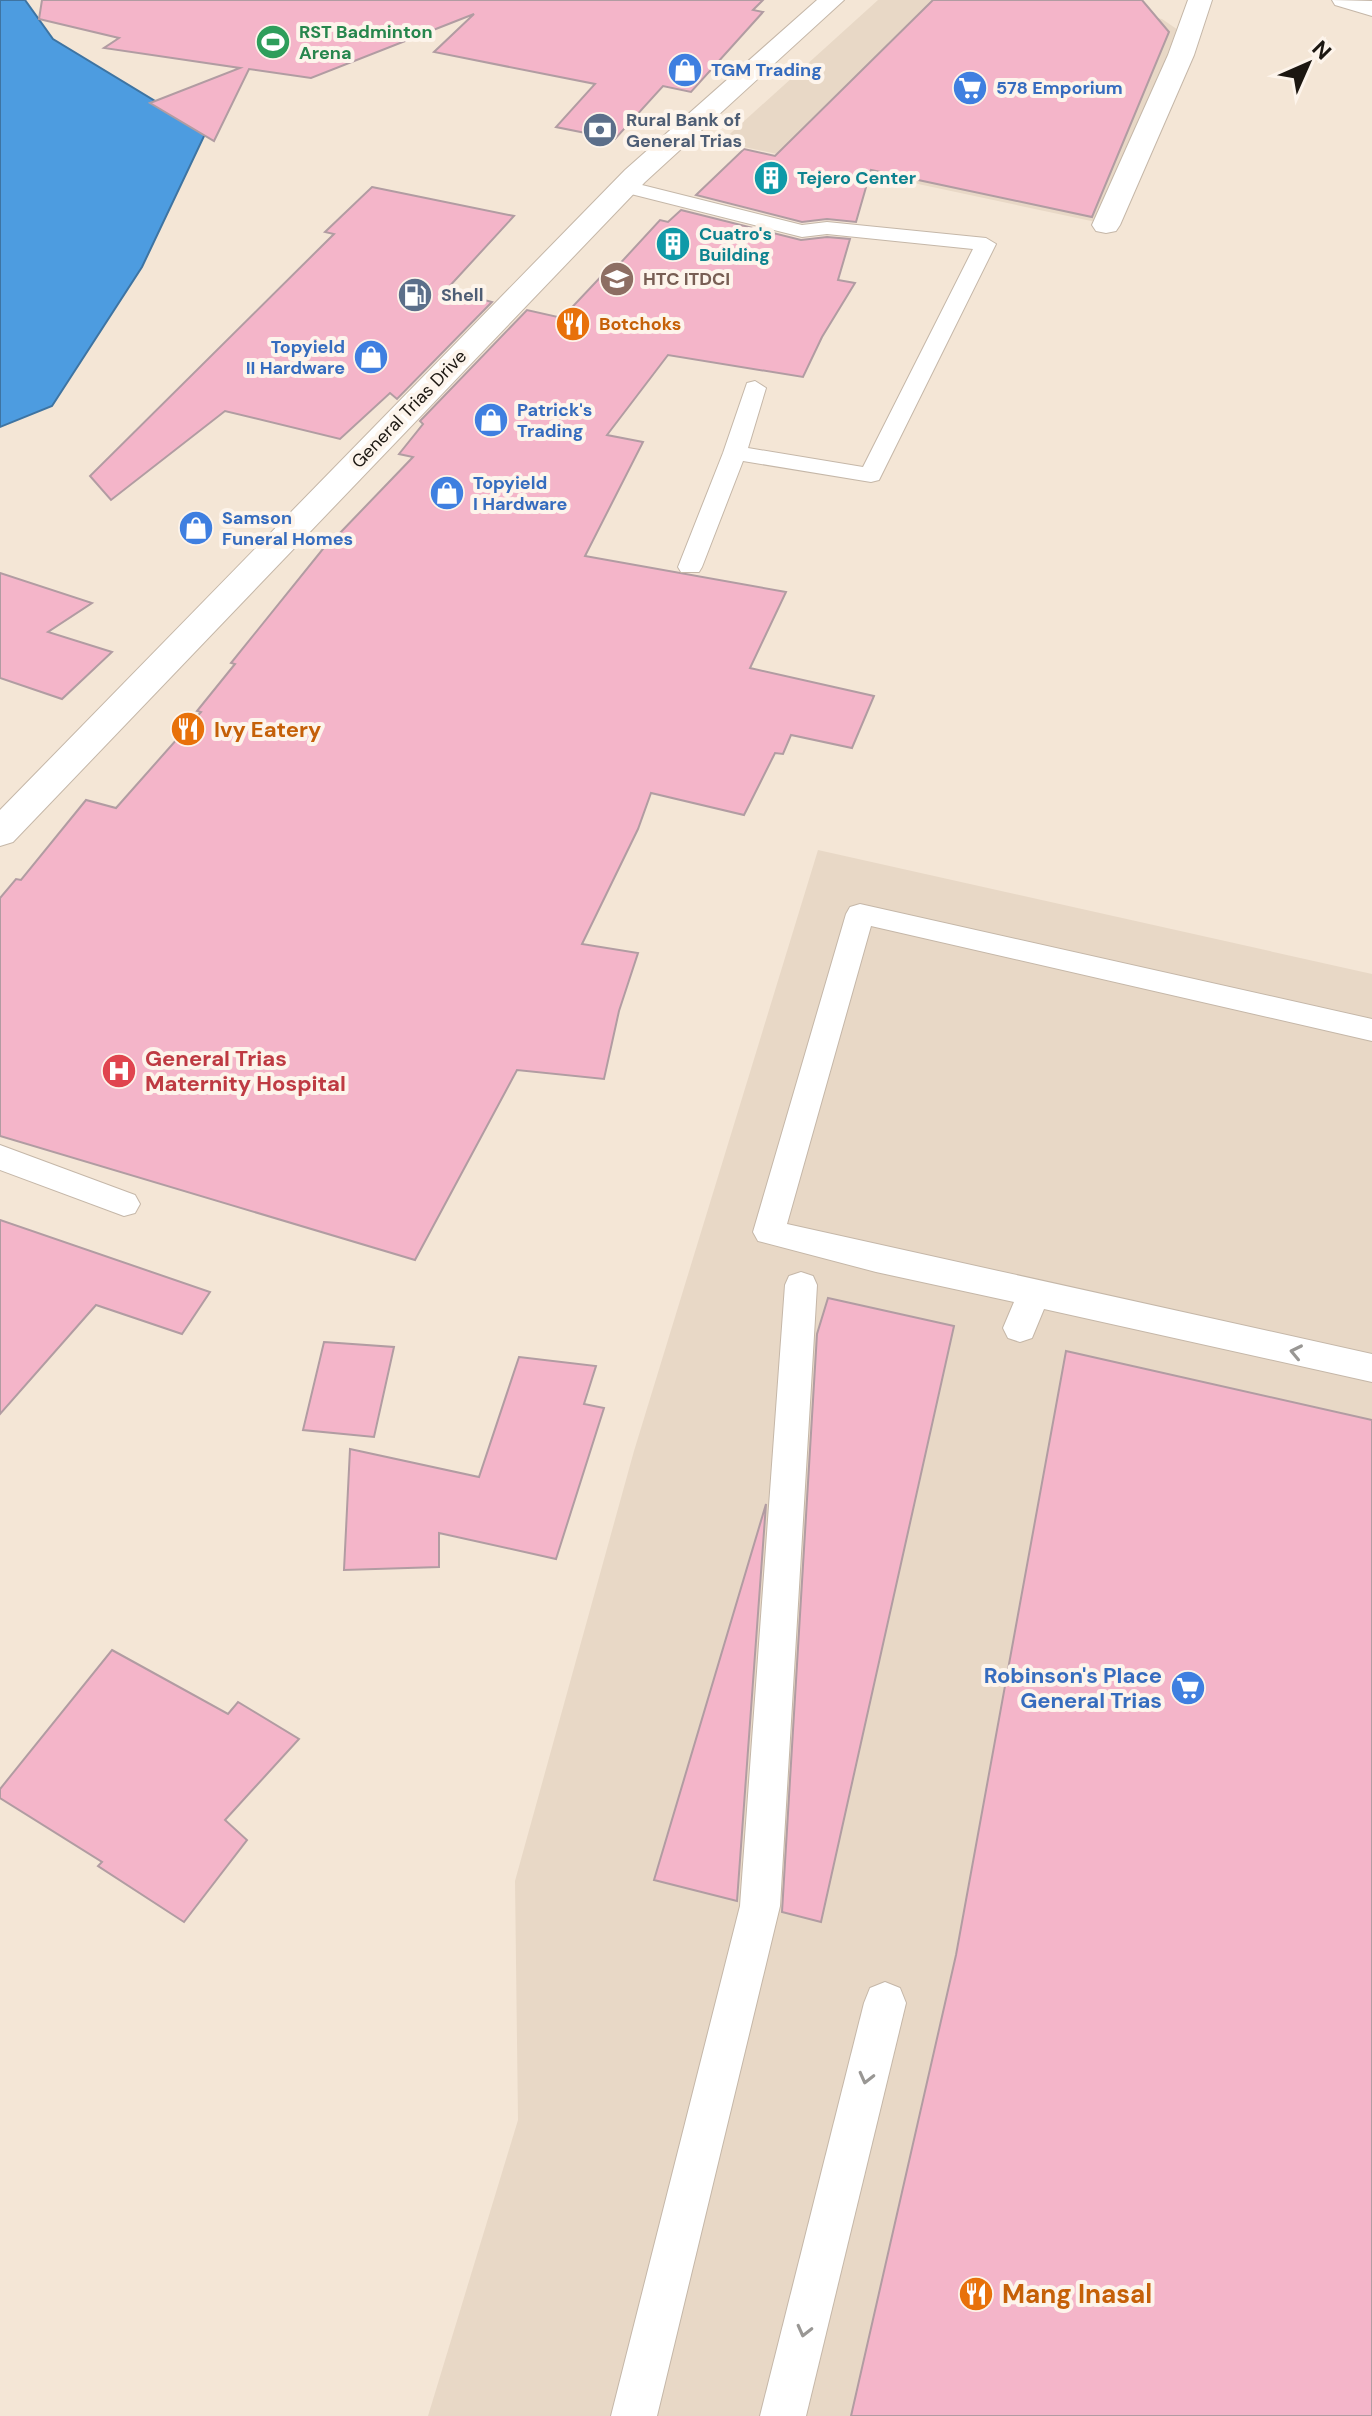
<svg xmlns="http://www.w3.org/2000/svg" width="1372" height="2416" font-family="'DM Sans',sans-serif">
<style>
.commercial{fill:#e8d8c6}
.water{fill:#4d9ce0;stroke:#3e74a2;stroke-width:2}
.building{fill:#f4b5c9;stroke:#b19ca2;stroke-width:2}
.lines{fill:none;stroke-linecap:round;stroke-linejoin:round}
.lane-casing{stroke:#c5b7a8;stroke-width:2}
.street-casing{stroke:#c5b7a8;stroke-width:2}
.secondary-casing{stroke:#c5b7a8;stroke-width:2}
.lane{fill:#fff;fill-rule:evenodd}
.street{fill:#fff;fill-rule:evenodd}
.secondary{fill:#fff;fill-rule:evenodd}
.oneway{stroke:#999794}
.labels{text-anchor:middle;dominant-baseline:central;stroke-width:8;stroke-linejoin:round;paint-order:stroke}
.far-leisure-label{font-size:18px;font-weight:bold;fill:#27864d;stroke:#fdf4eb;text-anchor:start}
.far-shop-label{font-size:18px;font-weight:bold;fill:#366cbe;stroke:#fdf4eb;text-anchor:start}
.far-service-label{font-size:18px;font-weight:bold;fill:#4e5e75;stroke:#fdf4eb;text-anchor:start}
.far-culture-label{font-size:18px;font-weight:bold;fill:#0d838f;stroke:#fdf4eb;text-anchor:start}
.far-education-label{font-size:18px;font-weight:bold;fill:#785e54;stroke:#fdf4eb;text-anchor:start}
.far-food-label{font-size:18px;font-weight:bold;fill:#c56008;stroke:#fdf4eb;text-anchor:start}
.far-street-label{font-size:18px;fill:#1c1711;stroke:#fdf4eb}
.food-label{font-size:22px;font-weight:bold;fill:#c56008;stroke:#fdf4eb;text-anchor:start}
.health-label{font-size:22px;font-weight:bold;fill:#be3a42;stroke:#fdf4eb;text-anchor:start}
.shop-label{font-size:22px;font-weight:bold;fill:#366cbe;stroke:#fdf4eb;text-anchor:end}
.near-food-label{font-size:26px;font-weight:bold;fill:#c56008;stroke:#fdf4eb;text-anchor:start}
</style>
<rect width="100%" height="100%" fill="#f4e6d6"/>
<g class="commercial">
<path d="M878,0H1073L1162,19L1184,34L1096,222L721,142Z"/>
<path d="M818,850L1372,974V2416H428L518,2120L515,1881L634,1451Z"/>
</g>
<path class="water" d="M0,0H25L53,39L206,132L142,267L52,406L0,427Z"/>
<g class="building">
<path d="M42,0H763L753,10L763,12L691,92L663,86L615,139L556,127L595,84L434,52L474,14L311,78L249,69L214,141L150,103L240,68L104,48L119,38L39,19Z"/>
<path d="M933,0H1142L1169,32L1092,217L871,170L856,222L827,219L802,222L696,195L744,149L775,156Z"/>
<path d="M372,187L514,216L446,290L492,302L397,399L390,393L340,439L225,411L111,500L90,476L334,234L325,232Z"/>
<path d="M681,210L801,240L827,237L850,239L838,280L855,283L822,337L803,377L668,355L607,435L643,442L585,556L786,592L750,668L874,696L852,748L791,735L783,754L775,753L744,815L651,793L638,829L582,944L638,953L619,1011L604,1079L517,1070L415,1260L0,1136V898L16,879L21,880L86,800L116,808L201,712L197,711L235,664L231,663L335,534L338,535L413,457L399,454L423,424L420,421L527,310L562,318L610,267L615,269L660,220L668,222Z"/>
<path d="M0,573L92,603L48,632L112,652L62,699L0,678Z"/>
<path d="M0,1220L210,1292L182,1334L96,1305L0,1414Z"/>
<path d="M828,1298L954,1326L821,1922L782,1912L817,1334Z"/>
<path d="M324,1342L394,1347L374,1437L303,1430Z"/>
<path d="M1066,1351L1372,1420V2416H851L956,1955Z"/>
<path d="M519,1357L596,1366L584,1404L604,1408L556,1559L439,1533V1567L344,1570L350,1449L479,1477Z"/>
<path d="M766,1504L737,1901L654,1880Z"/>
<path d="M112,1650L228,1714L238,1702L299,1739L225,1820L247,1840L184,1922L98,1866L102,1862L0,1798V1789Z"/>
</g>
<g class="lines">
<g class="lane-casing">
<g id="lane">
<path d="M626,181L802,225L827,222L986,238L996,244L879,480L871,482L743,461L702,567L699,572H681L678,567L723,453L747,383L755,381L766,388L748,448L863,467L973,249L827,234L802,237L619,191L616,187L619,183Z"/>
<path d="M860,904L1372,1019V1041L871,926L787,1224L1372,1354V1382L1044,1309L1032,1338L1020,1342L1008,1338L1003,1328L1014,1302L876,1272L758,1241L753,1232L846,914L850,907Z"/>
<path d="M0,1145L135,1195L140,1204L135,1213L124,1216L0,1170Z"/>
<path d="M801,1272L813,1276L817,1285L780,1906L657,2416H611L740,1906L785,1285L789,1276Z"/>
<path d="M885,1982L900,1988L906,2003L806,2416H760L864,2003L870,1988Z"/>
</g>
</g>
<g class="street-casing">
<path id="street" d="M1188,0H1212L1194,55L1120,225L1116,231L1106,233L1096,231L1092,225L1168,55Z"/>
</g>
<g class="secondary-casing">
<g id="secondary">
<path d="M817,0H844L645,182L13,842L0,846V810L625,170Z"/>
<path d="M1332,0L1372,1V16L1335,5Z"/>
</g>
</g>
<use href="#lane" class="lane"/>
<use href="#street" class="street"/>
<use href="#secondary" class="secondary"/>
</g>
<defs><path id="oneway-chevron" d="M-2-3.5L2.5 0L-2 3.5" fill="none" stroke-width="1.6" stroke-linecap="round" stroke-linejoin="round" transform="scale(2)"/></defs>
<g class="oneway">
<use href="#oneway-chevron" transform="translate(1296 1352) rotate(-168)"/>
<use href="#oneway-chevron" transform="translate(866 2078) rotate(104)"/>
<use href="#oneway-chevron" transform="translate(804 2331) rotate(104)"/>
</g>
<defs>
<g id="stadium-disc" transform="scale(1.8)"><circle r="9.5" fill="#2e9e5b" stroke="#fdf4eb"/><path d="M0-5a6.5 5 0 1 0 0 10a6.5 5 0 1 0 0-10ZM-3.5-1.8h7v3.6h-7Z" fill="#fff"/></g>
<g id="shop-disc" transform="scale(1.8)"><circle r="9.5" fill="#3f7fe0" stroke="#fdf4eb"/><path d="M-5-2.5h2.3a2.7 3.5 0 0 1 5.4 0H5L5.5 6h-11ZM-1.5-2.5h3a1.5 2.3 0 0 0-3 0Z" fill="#fff"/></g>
<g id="supermarket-disc" transform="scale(1.8)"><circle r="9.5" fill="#3f7fe0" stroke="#fdf4eb"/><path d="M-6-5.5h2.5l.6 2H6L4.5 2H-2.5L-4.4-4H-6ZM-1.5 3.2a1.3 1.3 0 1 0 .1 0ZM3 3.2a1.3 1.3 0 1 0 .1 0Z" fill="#fff"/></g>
<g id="bank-disc" transform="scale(1.8)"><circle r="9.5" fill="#5c6f8a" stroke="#fdf4eb"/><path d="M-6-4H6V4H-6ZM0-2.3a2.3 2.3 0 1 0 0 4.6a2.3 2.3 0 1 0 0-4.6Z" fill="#fff"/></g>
<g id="building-disc" transform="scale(1.8)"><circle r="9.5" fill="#0f9aa8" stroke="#fdf4eb"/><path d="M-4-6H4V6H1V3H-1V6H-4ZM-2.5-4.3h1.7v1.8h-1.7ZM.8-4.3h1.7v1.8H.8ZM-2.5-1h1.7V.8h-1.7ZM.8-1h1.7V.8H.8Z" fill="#fff"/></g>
<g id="school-disc" transform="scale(1.8)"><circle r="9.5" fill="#8d6e63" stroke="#fdf4eb"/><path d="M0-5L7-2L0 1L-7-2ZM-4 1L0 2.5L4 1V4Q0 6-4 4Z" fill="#fff"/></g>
<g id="fuel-disc" transform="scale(1.8)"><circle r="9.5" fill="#5c6f8a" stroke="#fdf4eb"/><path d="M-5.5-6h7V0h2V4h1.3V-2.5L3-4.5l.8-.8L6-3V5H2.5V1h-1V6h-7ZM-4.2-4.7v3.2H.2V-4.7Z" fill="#fff"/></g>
<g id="restaurant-disc" transform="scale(1.8)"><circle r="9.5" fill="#e8710a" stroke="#fdf4eb"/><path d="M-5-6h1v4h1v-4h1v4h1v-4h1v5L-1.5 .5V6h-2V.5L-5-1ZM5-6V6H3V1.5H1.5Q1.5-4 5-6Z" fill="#fff"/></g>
<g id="hospital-disc" transform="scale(1.8)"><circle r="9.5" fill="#e0444e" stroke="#fdf4eb"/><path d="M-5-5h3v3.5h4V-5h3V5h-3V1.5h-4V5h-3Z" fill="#fff"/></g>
</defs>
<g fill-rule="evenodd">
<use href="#stadium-disc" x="273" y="42"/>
<use href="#shop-disc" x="685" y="70"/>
<use href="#supermarket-disc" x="970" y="88"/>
<use href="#bank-disc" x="600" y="130"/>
<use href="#building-disc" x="771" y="178"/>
<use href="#building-disc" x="673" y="244"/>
<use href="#school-disc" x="617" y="279"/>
<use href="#fuel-disc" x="415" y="295"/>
<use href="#restaurant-disc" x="573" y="324"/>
<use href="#shop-disc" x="371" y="357"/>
<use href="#shop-disc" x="491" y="420"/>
<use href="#shop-disc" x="447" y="493"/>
<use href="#shop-disc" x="196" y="528"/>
<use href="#restaurant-disc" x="188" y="729"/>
<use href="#hospital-disc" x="119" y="1071"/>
<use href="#supermarket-disc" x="1188" y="1688"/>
<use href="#restaurant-disc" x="976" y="2294"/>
</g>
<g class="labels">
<g class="far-leisure-label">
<text x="299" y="32">RST Badminton<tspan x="299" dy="21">Arena</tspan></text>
</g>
<g class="far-shop-label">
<text x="711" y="70">TGM Trading</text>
<text x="996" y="88">578 Emporium</text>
<text x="345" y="347" text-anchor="end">Topyield<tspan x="345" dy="21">II Hardware</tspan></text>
<text x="517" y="410">Patrick's<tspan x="517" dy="21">Trading</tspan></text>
<text x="473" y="483">Topyield<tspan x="473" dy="21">I Hardware</tspan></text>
<text x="222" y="518">Samson<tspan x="222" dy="21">Funeral Homes</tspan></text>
</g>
<g class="far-service-label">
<text x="626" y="120">Rural Bank of<tspan x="626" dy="21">General Trias</tspan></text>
<text x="441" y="295">Shell</text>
</g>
<g class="far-culture-label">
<text x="797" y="178">Tejero Center</text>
<text x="699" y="234">Cuatro's<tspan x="699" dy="21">Building</tspan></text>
</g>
<g class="far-education-label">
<text x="643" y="279">HTC ITDCI</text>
</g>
<g class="far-food-label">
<text x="599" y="324">Botchoks</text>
</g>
<g class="far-street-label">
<text transform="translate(409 409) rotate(-46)">General Trias Drive</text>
</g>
<g class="food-label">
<text x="214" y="729">Ivy Eatery</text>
</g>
<g class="health-label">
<text x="145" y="1058">General Trias<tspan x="145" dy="25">Maternity Hospital</tspan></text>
</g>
<g class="shop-label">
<text x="1162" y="1675">Robinson's Place<tspan x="1162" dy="25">General Trias</tspan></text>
</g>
<g class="near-food-label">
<text x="1002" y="2294">Mang Inasal</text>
</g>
</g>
<g transform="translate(1308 64) rotate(45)" stroke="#fdf4eb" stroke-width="6" paint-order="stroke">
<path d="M0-6L14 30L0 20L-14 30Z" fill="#1c1711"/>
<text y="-12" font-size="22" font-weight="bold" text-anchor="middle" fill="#1c1711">N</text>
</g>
</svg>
